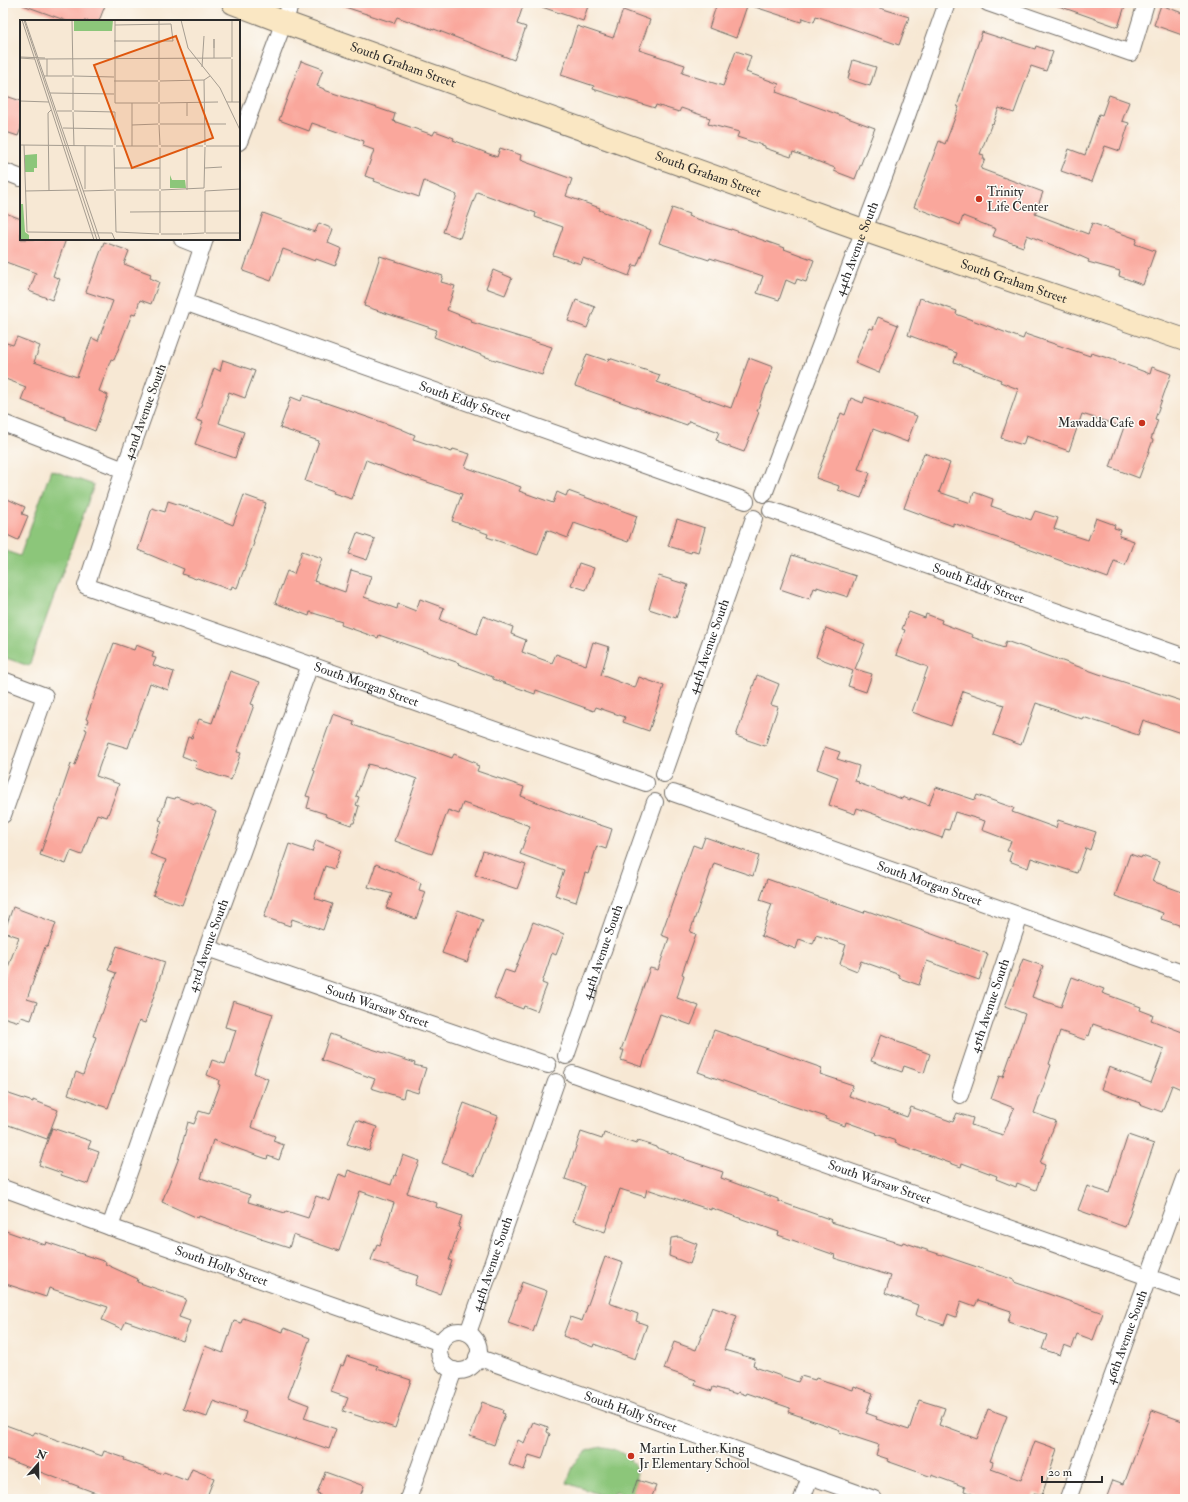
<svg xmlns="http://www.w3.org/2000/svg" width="1188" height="1502" font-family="'IM FELL Double Pica',serif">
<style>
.green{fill:#8cc67a;stroke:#5c7852}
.building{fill:#faa79c}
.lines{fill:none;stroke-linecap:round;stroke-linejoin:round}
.street-casing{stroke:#726d66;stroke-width:18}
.secondary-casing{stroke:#726d66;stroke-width:24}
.street{stroke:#fff;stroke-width:16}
.secondary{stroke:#fae7c3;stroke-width:22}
.poi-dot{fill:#c8321e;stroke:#fdfcf7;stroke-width:1.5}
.labels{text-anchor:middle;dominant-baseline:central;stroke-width:3;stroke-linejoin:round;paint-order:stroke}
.street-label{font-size:13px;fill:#2b2b2b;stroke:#fdfcf7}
.poi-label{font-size:13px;fill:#2b2b2b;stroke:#fdfcf7;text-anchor:start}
.inset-road{fill:none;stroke:#a59c90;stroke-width:1}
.view{fill:#df570e;fill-opacity:0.15;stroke:#df570e;stroke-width:2}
.inset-edge{fill:none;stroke:#2b2b2b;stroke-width:2}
</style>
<rect width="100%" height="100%" fill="#fdfcf7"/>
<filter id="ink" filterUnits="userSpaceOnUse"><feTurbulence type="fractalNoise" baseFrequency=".025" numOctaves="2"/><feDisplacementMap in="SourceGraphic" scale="8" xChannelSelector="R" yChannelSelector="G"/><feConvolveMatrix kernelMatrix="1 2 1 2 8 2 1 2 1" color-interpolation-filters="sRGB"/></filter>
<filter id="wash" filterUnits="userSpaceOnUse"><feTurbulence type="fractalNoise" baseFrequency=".012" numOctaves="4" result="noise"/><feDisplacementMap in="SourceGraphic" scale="16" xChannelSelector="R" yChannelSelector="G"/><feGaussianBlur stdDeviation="0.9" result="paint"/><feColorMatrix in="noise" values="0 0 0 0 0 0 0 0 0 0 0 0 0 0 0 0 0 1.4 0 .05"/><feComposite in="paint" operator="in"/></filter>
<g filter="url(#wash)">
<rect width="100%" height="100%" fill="#f7e8d4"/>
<g class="green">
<path d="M51,470L94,485L29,666L3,657V550L20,556Z"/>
<path d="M603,1447C620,1449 638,1460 637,1479C637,1485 633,1492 631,1497L615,1492L612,1499L567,1483C575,1461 577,1450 603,1447Z"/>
</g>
<g id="blocks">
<g class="building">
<path d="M23,3H106L99,21H67L23,5Z"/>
<path d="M343,3H524L517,24L526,27L514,60L434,29V30L397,17L394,23L342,6Z"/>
<path d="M539,3H589L583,21L539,6Z"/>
<path d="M717,3H748L736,38L709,28Z"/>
<path d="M753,3H864L909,17L899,45L816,16L814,22L803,18L801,22L752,6Z"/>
<path d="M1056,3H1126L1118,27L1056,5Z"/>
<path d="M1161,5L1185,14V36L1154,25Z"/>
<path d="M623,10L650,20L639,50L685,65L682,73L723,86L736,51L751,56L746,72L779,84L776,92L875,128L855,179L834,171L835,168L793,152L791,157L765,148V146L737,137L739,132L708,124L710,118L681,108L679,112L656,105L655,108L593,89L594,86L561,75L577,26L613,38Z"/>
<path d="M982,32L1035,49L1036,46L1053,52L1046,71L1031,66L1014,113L999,108L993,124L992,123L980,154L984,155L983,159H985L981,169L1043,192L1035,214L1088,234L1092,223L1137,239L1135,244L1155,251L1143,285L1119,276L1120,271L1088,262L1089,260L1080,256L1027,235L1023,247L993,236L996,229L963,216L960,225L914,207L939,141L945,144L959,107L957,106L966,78Z"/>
<path d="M853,60L876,67L870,86L848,79Z"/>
<path d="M301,61L323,69L317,86L324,89V90L395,114L393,121L433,135L435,131L454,138L453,140L497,157L500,148L521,155L520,160L572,179L566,196L600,208L599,210L651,230L637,266L633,265L629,276L583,258L581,264L553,255L563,227L535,217L536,213L477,192L460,238L443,232L457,195L424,181L419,197L374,181L375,179L365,176L374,150L363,146L364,141L312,123L309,131L279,120Z"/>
<path d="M3,95L21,101V128L18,136L3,131Z"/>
<path d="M1109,95L1129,102L1122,121L1129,123L1120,151L1105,146L1092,182L1061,171L1069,149L1085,155L1099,114L1102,115Z"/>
<path d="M672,208L689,214L688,216L731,230V229L785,248L784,249L814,260L806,282L797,279L795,284L786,280L779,300L757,293L763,276L710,258L709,260L659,243Z"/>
<path d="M3,212L21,219V239H66L53,276L60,279L52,300L29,291L36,273L3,261Z"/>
<path d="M263,213L315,232L319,223L333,229L328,243L342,249L335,266L316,259L315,261L283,249L271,281L243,271Z"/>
<path d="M104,242L129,251L124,264L151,274L150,278L159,282L151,304L140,300L135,315L132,314L114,360L111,359L99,391L108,395L95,431L65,419V417L21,400L26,387L3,378V342L13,345L17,337L40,346L34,362L77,377L92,338L98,341L113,301L86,292Z"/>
<path d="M380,256L443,276L441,282L455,286L447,310L472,320L471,322L552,347L542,375L489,358L434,337L437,330L364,306Z"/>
<path d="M493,270L512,278L505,295L486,288Z"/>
<path d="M920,298L957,311L956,314L1023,339L1025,334L1090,356L1091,353L1111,359L1150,374L1152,367L1171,374L1155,419L1158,420L1151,439L1153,440L1139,478L1110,467L1124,427L1082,414L1069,451L1026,436L1023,445L1001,438L1018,389L1000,382L1001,380L954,362L957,353L908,335Z"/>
<path d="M576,300L595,307L587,328L568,321Z"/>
<path d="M878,317L898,325L879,373L855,363L869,328L873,329Z"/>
<path d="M587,354L608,361L609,358L660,375L657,382L731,408L749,358L773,367L757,411L759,412L744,452L719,443V441L716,440L719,432L689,421L687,425L575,386Z"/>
<path d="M223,360L255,371L245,398L229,392L219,423L244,432L235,458L195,444L203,422L196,420L214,368L220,371Z"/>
<path d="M303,395L399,428L415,435L413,439L452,452L453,449L470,454L465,467L521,487L519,491L553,503L557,492L566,496L568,491L637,516L628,542L574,523L568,538L547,530L538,555L487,537L488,534L452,521L462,494L407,475V476L366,460L352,499L333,493L334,491L305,481L319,441L280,428L291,397L301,401Z"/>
<path d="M865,397L917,416L907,442L873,429L858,469L870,473L861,498L838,490L839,486L816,478L841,413L845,415L851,398L863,403Z"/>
<path d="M924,453L950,463L939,492L971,503L974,492L993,499L991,506L1031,520L1035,511L1058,518L1054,529L1088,540L1096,518L1115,525L1114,528L1121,530L1119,536L1134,541L1125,565L1114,561L1108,578L1012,543L953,523V526L904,508Z"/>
<path d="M244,495L266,503L253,542L254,543L237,588L232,586L231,590L197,578L196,579L182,574L184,569L138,550L152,508L165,512L168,501L199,511L233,525Z"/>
<path d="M3,497L25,507L22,514L28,516L18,540L3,533Z"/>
<path d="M677,519L705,528L698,552L692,550L691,553L668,546Z"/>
<path d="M357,533L375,539L367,560L349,554Z"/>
<path d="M302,551L322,558L314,581L345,592L351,570L371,576L364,597L397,609L398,604L416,611L420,599L444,608L440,620L477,634L483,616L513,627L511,634L526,640L522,652L552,663L556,654L586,665L593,642L609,647L601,675L635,688L639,677L664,686L649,731L623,722L625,717L596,707L594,711L536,690L535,694L493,679V677L458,664L459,663L379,635L378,638L341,625L342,622L310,612L309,616L275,603L287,571L294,574Z"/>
<path d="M792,555L856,576L848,597L817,587V589L814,588L810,599L780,589Z"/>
<path d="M579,563L594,568L586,590L571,585Z"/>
<path d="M659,576L688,585L676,618L649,609Z"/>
<path d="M909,612L925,618L926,614L942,620L941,623L973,635L972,637L1004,648L1006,641L1099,674L1185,702V734L1143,720L1138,735L1083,717L1082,719L1036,703L1021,745L993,735L1004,705L963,691L951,726L912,712L928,667L896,655L905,630L902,629Z"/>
<path d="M826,628L865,644L855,669L872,674L866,692L848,686L853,671L816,657Z"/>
<path d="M114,643L134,650L136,645L154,652L152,657L156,658L153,665L174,672L168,690L150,683L128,748L108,742L96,776L119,784L107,817L97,814L82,855L71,851L66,864L40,855L71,764L75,765L87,730L85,729L88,720L86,719Z"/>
<path d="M230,671L260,682L251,704L254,705L237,752L241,753L231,780L195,768L197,762L182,756L188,737L192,738L199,719L212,723Z"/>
<path d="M757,675L779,684L771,705L778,707L765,746L736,736Z"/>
<path d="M333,714L354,721L353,725L381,735L425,749V748L452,758L454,754L476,763V765L479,766L477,771L524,787L521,796L573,816L612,829L606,849L597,846L588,874L585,873L576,902L555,895L564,870L520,854L530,826L463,803L459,814L448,810L432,854L395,841L417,779L384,767L383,768L368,764L356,796L359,797L356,805L359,806L354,823H352L351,825L325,816L326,814L307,808L310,797L306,796L315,771L313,770Z"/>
<path d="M825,747L840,752L837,759L859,766L855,781L859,782L858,783L902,799L903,797L910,800V798L929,805L936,787L975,800L977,795L1014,808L1012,812L1056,828L1058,820L1096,832L1090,850L1086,848L1077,873L1031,858L1028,868L1009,861L1012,852L1007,851L1011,841L982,830L985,821L955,812L949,830L945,829L942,838L857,808L855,814L829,805L838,777L817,769Z"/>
<path d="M167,797L175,799L176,797L195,804L197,803L216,812L212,822H213L182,905L153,895L166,860L150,854L162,821L159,820Z"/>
<path d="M705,837L759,856L753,876L714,863L690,932L696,934L684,968L682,974L684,975L677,998L699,1006L691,1025L660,1014L642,1067L621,1060L624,1050H621L650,968L658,970L669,938L661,935L693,845L701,848Z"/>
<path d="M316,840L341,850L334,869L325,866L314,898L332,904L323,930L292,919L290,926L264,917L289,844L312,852Z"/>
<path d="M483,851L526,865L517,889L475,875Z"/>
<path d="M1130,854L1141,858L1142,856L1159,862L1152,881L1185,893V927L1161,919L1163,913L1115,896Z"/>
<path d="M376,864L421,883L419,890L426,892L416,919L386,908L392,894L368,887Z"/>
<path d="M767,879L864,913L865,910L988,954L979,980L927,961L919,985L899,978L900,975L861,961L857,971L840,964L846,945L816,935L813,944L799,939L796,949L761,936L772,904L760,900Z"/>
<path d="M13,907L56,923L48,946L47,947H45L27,999L37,1002L31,1020L21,1017L19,1022L3,1017V981L19,937L4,932Z"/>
<path d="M458,910L483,920L467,962L442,953Z"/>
<path d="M533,922L564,934L556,955L552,953L542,983L547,985L537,1011L524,1006L523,1009L494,998L505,970L514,973Z"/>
<path d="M117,946L165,962L145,1023L139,1021L108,1108L68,1094L76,1072L83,1075L96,1037L93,1036L101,1014H102L116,973L108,970Z"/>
<path d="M1023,959L1043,966L1032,997L1061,1007L1072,977L1104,989L1102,993L1141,1007L1140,1010L1153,1015L1151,1020L1185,1033V1079L1181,1089L1172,1085L1162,1112L1140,1104L1141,1103L1101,1089L1109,1067L1151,1083L1164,1049L1093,1024L1089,1036L1087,1035L1085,1040L1060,1031L1049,1064L1051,1065L1034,1113L1056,1121L1040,1163L1045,1165L1036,1190L1017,1183L1016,1187L996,1179L997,1176L962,1163L961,1167L895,1143L896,1141L876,1134L877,1133L846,1122L845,1126L825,1119L826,1117L777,1101V1100L698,1072L714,1030L822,1068L820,1074L853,1085L849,1096L874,1105L907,1117L911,1107L953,1122L957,1113L973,1118L971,1125L1003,1135L1014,1108L991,1099L999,1076L1003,1077L1025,1014L1005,1006Z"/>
<path d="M233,1001L273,1014L254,1073L268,1079L251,1127L275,1136L273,1141L284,1145L279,1160L268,1156L267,1159L213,1140L201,1178L250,1195L248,1202L285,1213L286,1211L308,1218L316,1196L330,1201L339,1174L346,1177L348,1170L391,1185L394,1175L396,1176L403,1155L419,1161L407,1193L437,1203L436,1207L462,1216L458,1227L460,1228L449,1260L452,1261L440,1294L415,1285L418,1276L371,1260L377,1244L380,1245L394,1203L360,1191L339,1251L293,1235L289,1248L261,1239L262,1238L199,1216L198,1218L162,1202L178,1160L188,1122L194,1124L199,1111L209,1114L220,1085L218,1084L219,1080L207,1075L212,1060L225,1064L236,1030L225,1027Z"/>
<path d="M330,1034L369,1048L415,1063L414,1065L426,1068L418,1093L405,1089L403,1098L371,1088L375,1079L321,1060Z"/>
<path d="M881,1034L896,1040L895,1041L930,1054L924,1073L904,1066L902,1072L871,1061Z"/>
<path d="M3,1092L33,1102V1100L58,1110L47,1139L3,1123Z"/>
<path d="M464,1103L498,1116L475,1175L442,1163Z"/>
<path d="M356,1120L377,1127L369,1151L347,1144Z"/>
<path d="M52,1128L91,1141L88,1148L99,1152L88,1184L61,1175L62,1173L39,1165Z"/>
<path d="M581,1132L602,1139L604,1133L636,1144L638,1141L657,1147V1148L685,1158L684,1159L723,1172L721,1178L778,1199V1201L832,1220L831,1222L902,1244L903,1242L977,1267L1014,1280V1282L1103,1313L1093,1340L1077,1334L1072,1348L1064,1345L1060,1355L1042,1349L1047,1335L1008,1322L1011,1311L978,1300L975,1306L961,1301L956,1317L948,1314L944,1325L915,1315L918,1305L885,1293L891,1276L834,1258L835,1255L778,1235L779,1232L711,1208V1210L647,1189L645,1197L620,1189L605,1232L573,1221L585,1186L565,1179Z"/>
<path d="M1128,1135L1154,1144L1125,1227L1078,1210L1087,1186L1109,1193Z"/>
<path d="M3,1230L45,1245L46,1242L106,1262L105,1264L138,1279L137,1282L186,1299L179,1317L190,1321L183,1341L126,1321L122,1329L102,1320L108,1307L49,1288L46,1297L3,1283Z"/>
<path d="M679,1237L697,1244L690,1264L669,1256L671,1238Z"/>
<path d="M605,1257L623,1263L609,1303L638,1314L636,1321L647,1325L635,1359L594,1344L593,1347L563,1336L570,1317L582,1321Z"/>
<path d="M522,1282L547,1291L533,1332L508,1323Z"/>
<path d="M712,1307L737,1316L724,1350L755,1359L753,1365L756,1366L755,1367L798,1382L801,1376L815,1380L816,1378L853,1390L854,1386L873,1393L866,1413L877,1417L876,1419L909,1430L919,1400L945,1408L939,1425L977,1439L988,1409L1007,1416L990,1461L993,1462L991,1469L1021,1480L1035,1441L1057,1449L1042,1495L1034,1493L1032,1499H985L964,1491L965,1487L932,1475V1477L887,1461L888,1459L876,1455L879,1445L839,1432L840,1430L788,1412L790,1408L747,1393L746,1395L738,1392L737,1394L713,1387L712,1391L695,1385L696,1380L664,1369L674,1342L696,1350Z"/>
<path d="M243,1318L283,1332L284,1328L310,1338L288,1397L309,1405L304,1418L336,1429L329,1449L296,1438V1440L243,1422L246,1412L213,1401L207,1417L183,1409L205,1346L223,1353L234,1321L241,1323Z"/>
<path d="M347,1356L378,1366L377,1369L411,1380L395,1428L343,1411L348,1398L331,1392L341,1365L343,1366Z"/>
<path d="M482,1402L503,1410L502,1413L505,1414L494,1445L470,1436Z"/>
<path d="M1152,1410L1185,1422V1499H1106L1113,1480L1124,1484Z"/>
<path d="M533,1422L548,1427L547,1432L550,1434L542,1459L529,1455L524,1470L509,1465L518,1440L524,1443Z"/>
<path d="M3,1424L33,1435L35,1432L102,1456L104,1451L125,1458L124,1460L163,1474L164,1472L187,1481L192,1469L214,1478L206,1499H112L3,1458Z"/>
<path d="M325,1472L364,1486L359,1499H318L320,1494L317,1493Z"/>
<path d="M637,1480L656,1486L651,1499H631Z"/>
</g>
</g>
</g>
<g filter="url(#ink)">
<use href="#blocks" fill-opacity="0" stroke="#726d66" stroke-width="1"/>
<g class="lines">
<g class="street-casing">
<g id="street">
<path d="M988,3L1131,53L1146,3"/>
<path d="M239,142L291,3"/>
<path d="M3,171L21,178"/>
<path d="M182,239L202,247"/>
<path id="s1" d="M205,239L184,302L124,470L86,586L646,783"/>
<path id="s2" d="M184,302L746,501"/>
<path d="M3,423L124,470"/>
<path id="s3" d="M764,494L907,116L947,3"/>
<path id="s4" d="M771,510L1185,657"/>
<path d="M3,680L45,696L3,815"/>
<path id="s5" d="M664,774L754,518"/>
<path id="s6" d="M673,793L1185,974"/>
<path id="s7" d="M207,948L548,1065"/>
<path id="s8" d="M566,1056L655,802"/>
<path id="s9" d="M573,1074L1185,1290"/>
<path id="s10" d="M960,1095L1020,916"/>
<path id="s11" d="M3,1188L110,1227L441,1343"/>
<path id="s12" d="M110,1227L207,948L310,665"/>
<circle cx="459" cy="1351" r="20"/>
<path id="s13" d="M468,1333L556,1082"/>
<path id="s14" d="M477,1357L874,1499"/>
<path d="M408,1499L454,1370"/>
<path d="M802,1499L810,1477"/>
<path id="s15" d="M1068,1499L1185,1176"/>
</g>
</g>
<g class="secondary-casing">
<g id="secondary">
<path id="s16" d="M233,3L283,22L863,230L1185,340"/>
</g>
</g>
<use href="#street" class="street"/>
<use href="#secondary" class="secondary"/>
</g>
</g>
<g class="poi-dot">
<circle cx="979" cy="199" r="4"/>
<circle cx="1142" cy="423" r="4"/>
<circle cx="631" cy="1456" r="4"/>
</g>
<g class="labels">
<g class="street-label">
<text stroke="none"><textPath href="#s16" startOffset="181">South Graham Street</textPath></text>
<text stroke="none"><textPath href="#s16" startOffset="505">South Graham Street</textPath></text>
<text stroke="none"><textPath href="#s3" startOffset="262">44th Avenue South</textPath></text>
<text stroke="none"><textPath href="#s16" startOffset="829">South Graham Street</textPath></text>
<text stroke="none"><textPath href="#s2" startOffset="298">South Eddy Street</textPath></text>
<text transform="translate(145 412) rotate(-70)">42nd Avenue South</text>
<text stroke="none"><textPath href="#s4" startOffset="220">South Eddy Street</textPath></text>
<text stroke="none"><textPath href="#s5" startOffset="135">44th Avenue South</textPath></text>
<text stroke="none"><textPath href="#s1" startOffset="664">South Morgan Street</textPath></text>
<text stroke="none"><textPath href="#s6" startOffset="272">South Morgan Street</textPath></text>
<text stroke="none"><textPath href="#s12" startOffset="298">43rd Avenue South</textPath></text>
<text stroke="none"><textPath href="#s8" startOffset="110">44th Avenue South</textPath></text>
<text stroke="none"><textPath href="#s7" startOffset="180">South Warsaw Street</textPath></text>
<text stroke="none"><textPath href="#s10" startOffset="94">45th Avenue South</textPath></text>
<text stroke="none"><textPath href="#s9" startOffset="325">South Warsaw Street</textPath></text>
<text stroke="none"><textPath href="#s13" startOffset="73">44th Avenue South</textPath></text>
<text stroke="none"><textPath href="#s11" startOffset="232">South Holly Street</textPath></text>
<text stroke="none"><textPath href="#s15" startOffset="172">46th Avenue South</textPath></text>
<text stroke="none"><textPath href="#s14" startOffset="163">South Holly Street</textPath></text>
</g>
<g class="poi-label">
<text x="987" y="192">Trinity<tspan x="987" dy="15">Life Center</tspan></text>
<text x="1134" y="423" text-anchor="end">Mawadda Cafe</text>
<text x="639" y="1449">Martin Luther King<tspan x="639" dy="15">Jr Elementary School</tspan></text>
</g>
</g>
<g transform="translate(20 20)">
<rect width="220" height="220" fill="#f7e8d4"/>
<path d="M54,0H93L92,11H54ZM17,134V148H14V152H5V135ZM150,155L152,160H165L166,168H150ZM0,184H3L5,212L9,215V220H0Z" fill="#8cc67a"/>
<path class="inset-road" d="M2,0L74,220M4,0L77,220M5,0L80,220M52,0L53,56M95,0V83H138M161,0L168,28L200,68L220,110M212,0V37M94,21H153L151,4L95,5M0,37L25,38M0,38L15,39M194,38V19V28M19,39L211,38M182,47L184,16M24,56H52M27,56V39M54,56L94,57M53,58V90M139,60V0M184,60L185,125M94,61H138M140,61L184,60L190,56M139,62V82M30,73L94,74M0,81L29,82M207,82H220M212,82V39M112,83V126M140,83L198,82M167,83V96M139,84V103M37,91H52M54,91L95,92V125M53,92L54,126M140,104H206M112,105L138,104M139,105L140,125M43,108L95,109M0,125L93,126M4,125L7,212L92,213L95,220M65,126V169M96,126H138M141,126H183M167,126V170M186,126H220M94,128L95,169M140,128V169M94,148H140M185,148L202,147M96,170H139M141,170L184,168L185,127M5,171L57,170M29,171L28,93L31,90M63,171L94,170M95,171L96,212L139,214M140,171V213M110,192L220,191M185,213V171L220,169M186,213H220M141,214H162M163,214L184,213"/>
<path class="view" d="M156,16L193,118L112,148L74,45Z"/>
<rect width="220" height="220" class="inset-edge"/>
</g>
<rect width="1188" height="1502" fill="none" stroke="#fdfcf7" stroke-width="16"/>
<g transform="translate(38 1464) rotate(20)" stroke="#fdfcf7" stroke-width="3" paint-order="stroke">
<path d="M0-3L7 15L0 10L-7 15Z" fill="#2b2b2b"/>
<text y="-6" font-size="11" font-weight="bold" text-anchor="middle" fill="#2b2b2b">N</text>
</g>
<path d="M1042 1476v6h60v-6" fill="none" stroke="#2b2b2b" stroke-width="2"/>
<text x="1048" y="1476" font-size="12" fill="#2b2b2b" stroke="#fdfcf7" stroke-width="3" paint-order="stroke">20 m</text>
</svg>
